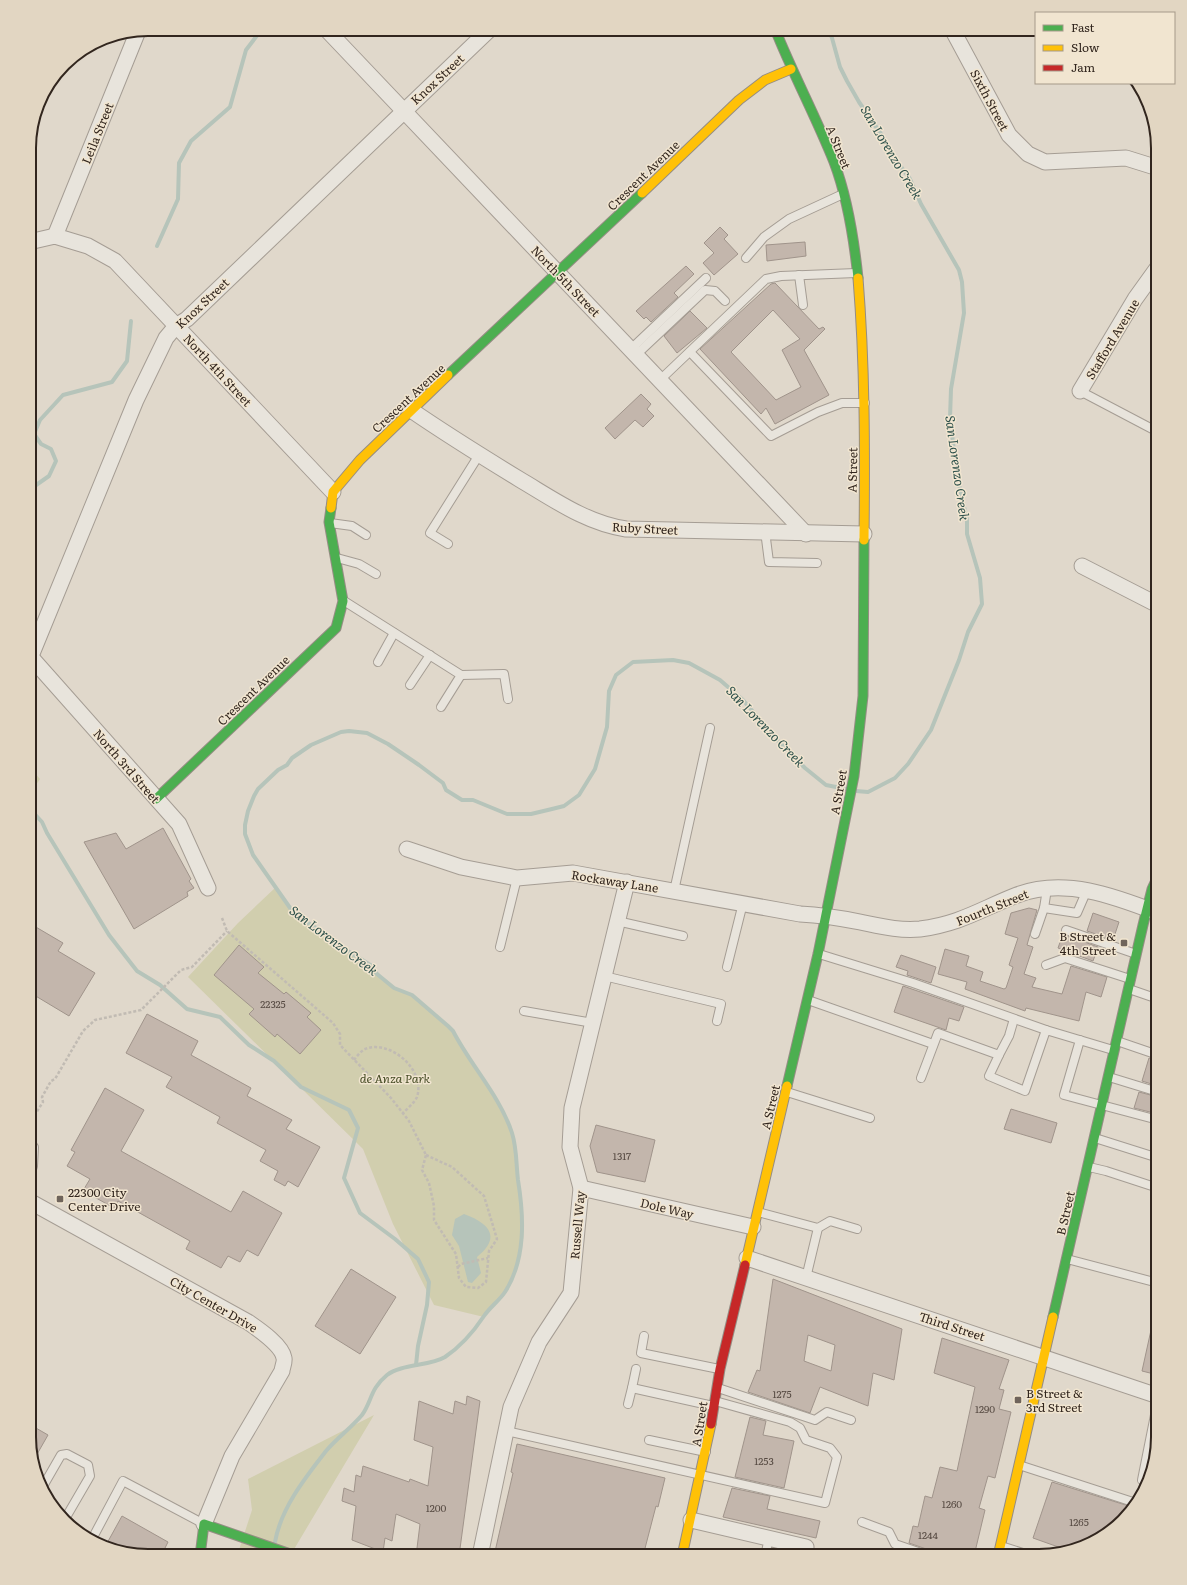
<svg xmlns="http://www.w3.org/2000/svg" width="1187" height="1585" font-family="Literata,serif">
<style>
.green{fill:#d1ceae}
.water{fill:#b6c4ba}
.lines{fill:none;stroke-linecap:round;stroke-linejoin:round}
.stream{stroke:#b6c4ba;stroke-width:4}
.building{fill:#c3b6ac;stroke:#a0948b;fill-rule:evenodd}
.lane-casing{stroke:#a59d94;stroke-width:10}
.street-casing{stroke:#a59d94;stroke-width:17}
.fast-casing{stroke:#958d84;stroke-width:11}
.slow-casing{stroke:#958d84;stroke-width:11}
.jam-casing{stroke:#958d84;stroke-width:11}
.path{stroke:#c1bbb3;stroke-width:2.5;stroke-dasharray:3 2;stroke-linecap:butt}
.lane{stroke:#e8e4dc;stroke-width:8}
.street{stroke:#e8e4dc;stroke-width:15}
.fast{stroke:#4caf50;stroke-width:9}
.slow{stroke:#ffc107;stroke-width:9}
.jam{stroke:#c62828;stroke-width:9}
.poi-dot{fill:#6f645b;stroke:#f1e5d0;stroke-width:1.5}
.labels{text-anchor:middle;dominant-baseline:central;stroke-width:3;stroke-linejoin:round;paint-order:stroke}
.number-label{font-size:10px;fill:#564a42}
.street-label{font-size:12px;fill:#32261e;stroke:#f1e5d0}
.poi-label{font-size:12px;fill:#32261e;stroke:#f1e5d0;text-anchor:start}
.park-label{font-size:12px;font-style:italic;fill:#474d26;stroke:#f1e5d0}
.water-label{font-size:13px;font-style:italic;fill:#2e514b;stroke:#f1e5d0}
.rim{fill:none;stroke:#32261e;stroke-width:2}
</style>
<rect width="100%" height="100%" fill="#e0d8cb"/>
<g class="green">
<path d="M29,766L40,779L29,795Z"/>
<path d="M276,887L284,902L295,915L321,931L333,942L372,966L377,974L394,988L412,995L448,1026L453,1031L497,1099L512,1131L516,1146L521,1211C529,1239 517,1276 500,1298C495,1305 488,1310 484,1317L434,1305L393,1224L363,1149L188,977L238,923Z"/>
<path d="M374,1415L290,1556H237L252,1510L248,1479Z"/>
</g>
<path class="water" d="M464,1214C489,1223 502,1237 477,1257L481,1273L472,1283L468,1282L459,1246L452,1235L455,1219Z"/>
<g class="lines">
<g class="stream">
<path d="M828,29L832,38L840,67L847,81L859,102L883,137L890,152L910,179L921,204L959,270L962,282L964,313L951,389L950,418L957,476L967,520V534L980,578L982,604L968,632L959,660L931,730L908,764L895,778L868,792L856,791"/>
<path d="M157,246L178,199L179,163L191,141L230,107L246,50L262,29"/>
<path d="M29,490L49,476L56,461L51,449L41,444L34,434L40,420L63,395L112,382L127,361L131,321"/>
<path d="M29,808L42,822L47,833L109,935L137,971L160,985L187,1009L220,1017L249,1045L274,1061L301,1087L349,1110L358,1128L344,1178L360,1213L395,1239L418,1259L429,1282L427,1305L418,1346L416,1365"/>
<path d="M275,1542C281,1508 305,1478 326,1451C337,1438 351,1428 362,1415C372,1401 370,1389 387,1375C401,1364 430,1366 445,1357C460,1347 474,1331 484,1316C490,1307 499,1301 505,1292C526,1259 524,1217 518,1180C516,1164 517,1149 512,1133C500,1096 471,1066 453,1031L448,1026L412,995L394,988L377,974L372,966L333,942L321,931L295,915L253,855L245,834V825L248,811L254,796L258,789L278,770L287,765L292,758L311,745L341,732L349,731L367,733L388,744L419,765L443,783L446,790L462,800H473L507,814H531L552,809L564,806L579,795L595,769L607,727L609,691L616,675L633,662L673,660L689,663L720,680L743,700L778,741L805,768L826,785L846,789"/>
</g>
</g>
<g class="building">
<path d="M720,227L728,235L724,239L738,254L714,275L703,263L714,253L704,243Z"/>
<path d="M805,242L806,256L767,261L766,245Z"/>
<path d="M686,266L694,274L674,293L678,297L651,322L646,317L644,319L636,311Z"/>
<path d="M775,283L819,329L823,327L825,329L804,350L829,395L775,424L766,408L761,414L700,349L771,284ZM773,310L800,339L782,350L801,387L776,400L731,352Z"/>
<path d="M690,311L707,328L677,353L664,336Z"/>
<path d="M641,394L651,404L647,409L654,416L643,427L635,420L615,439L605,428Z"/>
<path d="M163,828L191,879L189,881L194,888L187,892L188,896L134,929L84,842L116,833L126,849Z"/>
<path d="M1029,908L1037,910L1027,945L1033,947L1024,974L1036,978L1032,987L1062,994L1071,966L1107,977L1101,997L1086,992L1079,1021L1026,1008L1025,1011L965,989L967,982L938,974L945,949L969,956L966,966L983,972L980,981L1004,989L1006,988L1013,967L1009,965L1018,938L1005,934L1011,913Z"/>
<path d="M1093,913L1119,922L1113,940L1087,931Z"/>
<path d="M29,923L63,943L58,951L95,973L69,1016L29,992L35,983L29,980Z"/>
<path d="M1063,934L1098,947L1093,961L1058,948Z"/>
<path d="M239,945L264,967L258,973L284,994L286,992L311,1013L307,1017L321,1030L300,1054L277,1034L275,1037L249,1014L254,1009L214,975Z"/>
<path d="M901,955L936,967L931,983L907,975L908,971L896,967Z"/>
<path d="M903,986L964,1007L959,1021L949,1018L946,1030L894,1012Z"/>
<path d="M147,1014L198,1041L191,1055L251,1088L247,1096L292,1120L286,1129L320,1147L298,1187L288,1181L285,1186L274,1180L278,1171L260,1161L266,1150L217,1123L220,1117L166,1087L172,1077L126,1053Z"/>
<path d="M1149,1058L1158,1060V1086L1142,1081Z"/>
<path d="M105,1088L144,1110L121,1151L231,1212L243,1191L282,1213L258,1256L247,1250L240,1262L228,1256L221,1268L186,1249L190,1241L118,1201L114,1208L89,1194L90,1192L84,1189L90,1179L67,1166L75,1152L71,1150Z"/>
<path d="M1139,1092L1158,1097V1114L1134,1108Z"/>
<path d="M1011,1109L1057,1123L1051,1143L1004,1129Z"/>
<path d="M596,1125L655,1140L645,1182L597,1172L590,1146Z"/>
<path d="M351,1269L396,1297L360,1354L315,1326Z"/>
<path d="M773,1279L902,1329L894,1380L873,1373L868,1406L820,1387L810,1413L748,1392L757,1370L760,1371ZM808,1335L835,1345L831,1371L804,1361Z"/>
<path d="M1153,1321H1158V1375L1142,1371Z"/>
<path d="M942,1338L1009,1360L999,1389L1004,1390L999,1409L1011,1412L995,1478L988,1476L979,1508L985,1510L974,1556H938L932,1551L909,1543L913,1526L918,1527L925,1496L932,1498L940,1467L957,1471L975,1387L934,1373Z"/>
<path d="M467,1396L480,1401L459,1556H416L420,1524L396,1514L392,1541L385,1538L383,1552L352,1540L356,1506L342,1501L344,1488L354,1492L356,1475L361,1477L363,1466L409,1482L410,1479L428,1486L433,1447L414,1440L419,1401L453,1414L455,1401L466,1405Z"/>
<path d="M750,1417L766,1421L763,1435L794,1441L784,1488L735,1477Z"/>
<path d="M29,1424L48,1435L32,1463L29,1438Z"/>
<path d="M517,1444L665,1478L658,1507L656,1506L643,1556H494L513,1473L511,1472Z"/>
<path d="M1052,1482L1132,1507L1105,1536L1064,1549L1033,1538Z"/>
<path d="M732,1488L770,1496L767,1509L820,1521L816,1538L723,1517Z"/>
<path d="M122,1516L168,1542L161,1556H147L106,1545Z"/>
</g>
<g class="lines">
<g class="lane-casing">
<g id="lane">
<path d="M746,258L764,237L789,219L843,194"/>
<path d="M799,275L803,305"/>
<path d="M632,348L706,278"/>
<path d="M690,352L771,436L818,412L842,403H865"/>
<path d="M637,354L705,290L715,291L725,301"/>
<path d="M661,379L766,279L781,276L856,273"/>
<path d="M1080,391L1158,432"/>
<path d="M330,523L352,526L366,535"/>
<path d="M765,531L769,562L817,563"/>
<path d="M448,544L430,533L479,455"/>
<path d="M337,558L359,564L376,574"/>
<path d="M344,601L461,675L504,674L508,699"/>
<path d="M378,662L394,633"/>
<path d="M410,685L430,655"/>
<path d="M441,707L461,675"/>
<path d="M674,891L710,728"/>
<path d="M1044,908L1047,889"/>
<path d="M617,921L683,936"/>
<path d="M1066,930L1136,954"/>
<path d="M1035,934L1044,908L1077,913L1087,890"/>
<path d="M500,947L517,878"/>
<path d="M819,954L913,983L1046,1030"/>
<path d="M1046,965L1065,958L1130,979"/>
<path d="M727,967L743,903"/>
<path d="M604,976L721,1004L717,1021"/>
<path d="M1129,989L1158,999"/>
<path d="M808,1000L933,1044"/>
<path d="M524,1011L593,1023"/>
<path d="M1080,1040L1064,1095L1158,1120"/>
<path d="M1117,1041L1158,1055"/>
<path d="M999,1055L1009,1036L1014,1019"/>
<path d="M1109,1077L1158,1092"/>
<path d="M921,1078L938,1033L999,1055L989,1076L1025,1091L1046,1030L1113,1050"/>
<path d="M787,1092L870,1118"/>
<path d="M1095,1138L1152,1156L1158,1161"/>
<path d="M1089,1167L1106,1171L1158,1188"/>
<path d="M29,1179L33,1166L34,1147L29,1142"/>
<path d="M758,1212L818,1228L830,1221L857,1229"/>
<path d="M1067,1259L1158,1283"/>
<path d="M806,1278L818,1228"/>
<path d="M644,1336L641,1353L719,1369"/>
<path d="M636,1369L632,1388L713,1406"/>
<path d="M718,1388L815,1420L827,1412L851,1420"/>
<path d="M628,1404L632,1388"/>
<path d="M506,1431L825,1503L837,1457L830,1448L806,1440L800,1428L790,1422L715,1401"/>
<path d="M649,1440L706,1452"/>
<path d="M1019,1465L1136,1503"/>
<path d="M1142,1480L1158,1400"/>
<path d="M42,1488L61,1455L67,1454L88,1465L90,1476L65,1519"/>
<path d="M862,1522L889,1532L895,1544L930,1556"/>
<path d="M91,1541L123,1481L204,1524"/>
<path d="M1001,1546L1032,1556"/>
<path d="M765,1556L769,1538"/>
</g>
</g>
<g class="street-casing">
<g id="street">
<path d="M326,29L806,534"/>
<path d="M952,29L1009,135L1028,154L1045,162L1126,158L1158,168"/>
<path d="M55,236L138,31"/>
<path d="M29,242L55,236L88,246L115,261L333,492"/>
<path d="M1080,391L1135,299L1158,267"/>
<path d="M411,410C446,434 483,457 519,479C553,499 586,523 626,529L864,534"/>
<path d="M1082,566L1158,605"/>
<path d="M29,655L179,824L208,888"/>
<path d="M31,656L136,400L166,338L176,326L187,319L490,29"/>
<path d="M407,849L461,867L517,878L573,873L800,914C820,915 840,918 860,922C880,926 899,931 920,929C960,924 981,909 1017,895C1064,877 1114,896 1158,913"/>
<path d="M581,1188L753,1227"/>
<path d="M29,1201L248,1322C258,1329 282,1345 284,1358C285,1362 282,1368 282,1371L232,1456L204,1524"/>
<path d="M747,1258L1158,1396"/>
<path d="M691,1520L806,1547L804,1556"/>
<path d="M480,1556L511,1407L539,1342L571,1293L581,1188L570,1147L572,1108L627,882"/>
</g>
</g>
<g class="fast-casing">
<g id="fast">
<path d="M775,29C793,74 816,117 834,162C848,199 854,239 858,278"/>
<path d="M448,375L642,193"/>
<path d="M156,799L336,628L343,601L329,522L331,508"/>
<path d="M787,1086L818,954L854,776L863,696L864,540"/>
<path d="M1053,1317L1143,925L1152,889L1158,876"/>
<path d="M200,1556L204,1524L296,1556"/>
</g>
</g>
<g class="slow-casing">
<g id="slow">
<path d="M642,193L739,100L765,80L791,69"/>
<path d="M858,278C865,365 865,453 864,540"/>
<path d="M331,508L333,492L360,460L448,375"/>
<path d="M745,1265L787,1086"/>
<path d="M682,1556L711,1424"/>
<path d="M998,1556L1053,1317"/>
</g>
</g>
<g class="jam-casing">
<path id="jam" d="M711,1424L720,1369L745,1265"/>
</g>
<g class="path">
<path d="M222,918L227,931L333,1023L340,1034V1045L391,1098L409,1121L426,1155"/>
<path d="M354,1060C357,1056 361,1051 365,1049C390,1039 426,1070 417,1097C415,1102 407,1109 403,1113"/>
<path d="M29,1124L43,1102L42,1097L51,1081L55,1079L83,1031L95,1020L141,1010L181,970L192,967L227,931"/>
<path d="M426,1155L452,1167L484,1196L497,1239L489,1251L486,1282L478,1288L466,1287L459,1278L456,1254L434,1220V1206L429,1183L422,1170Z"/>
<path d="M458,1267L461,1264L488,1258"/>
</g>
<use href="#lane" class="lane"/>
<use href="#street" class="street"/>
<use href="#fast" class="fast"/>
<use href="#slow" class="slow"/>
<use href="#jam" class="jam"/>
</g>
<g class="poi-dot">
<rect x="1120" y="939" width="8" height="8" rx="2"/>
<rect x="56" y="1195" width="8" height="8" rx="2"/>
<rect x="1014" y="1396" width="8" height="8" rx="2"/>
</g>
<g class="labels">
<g class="number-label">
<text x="273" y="1003">22325</text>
<text x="622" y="1155">1317</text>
<text x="782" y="1393">1275</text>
<text x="985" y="1408">1290</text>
<text x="764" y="1460">1253</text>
<text x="952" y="1503">1260</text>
<text x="436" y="1507">1200</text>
<text x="1079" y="1521">1265</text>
<text x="928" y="1534">1244</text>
</g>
<g class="street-label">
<text transform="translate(437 79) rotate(-43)">Knox Street</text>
<text transform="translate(990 100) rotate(62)">Sixth Street</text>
<text transform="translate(97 133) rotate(-68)">Leila Street</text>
<text transform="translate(839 147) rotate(68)">A Street</text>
<text transform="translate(643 175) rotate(-44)">Crescent Avenue</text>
<text transform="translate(566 281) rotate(46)">North 5th Street</text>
<text transform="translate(202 303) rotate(-43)">Knox Street</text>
<text transform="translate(1112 339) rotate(-59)">Stafford Avenue</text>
<text transform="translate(218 370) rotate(47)">North 4th Street</text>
<text transform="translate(408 398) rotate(-43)">Crescent Avenue</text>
<text transform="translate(852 470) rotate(-89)">A Street</text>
<text transform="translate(645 528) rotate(3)">Ruby Street</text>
<text transform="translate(253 690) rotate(-44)">Crescent Avenue</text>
<text transform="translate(127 766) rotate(49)">North 3rd Street</text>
<text transform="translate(838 792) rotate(-80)">A Street</text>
<text transform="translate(615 881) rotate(9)">Rockaway Lane</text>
<text transform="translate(992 907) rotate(-22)">Fourth Street</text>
<text transform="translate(770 1107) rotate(-77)">A Street</text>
<text transform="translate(667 1208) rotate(13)">Dole Way</text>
<text transform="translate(1065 1213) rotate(-77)">B Street</text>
<text transform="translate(577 1225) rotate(-85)">Russell Way</text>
<text transform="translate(214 1304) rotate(30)">City Center Drive</text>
<text transform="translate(952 1326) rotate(18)">Third Street</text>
<text transform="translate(699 1424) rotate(-81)">A Street</text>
</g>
<g class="poi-label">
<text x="1116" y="936" text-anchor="end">B Street &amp;<tspan x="1116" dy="14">4th Street</tspan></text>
<text x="68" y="1192">22300 City<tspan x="68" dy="14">Center Drive</tspan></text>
<text x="1026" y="1393">B Street &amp;<tspan x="1026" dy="14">3rd Street</tspan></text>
</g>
<g class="park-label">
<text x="395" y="1078">de Anza Park</text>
</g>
<g class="water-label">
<text transform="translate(892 152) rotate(59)">San Lorenzo Creek</text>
<text transform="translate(958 468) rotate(82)">San Lorenzo Creek</text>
<text transform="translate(766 726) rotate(46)">San Lorenzo Creek</text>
<text transform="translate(334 940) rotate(37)">San Lorenzo Creek</text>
</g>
</g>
<path d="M0 0H1187V1585H0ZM148 36H1039A112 112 0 0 1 1151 148V1437A112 112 0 0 1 1039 1549H148A112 112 0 0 1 36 1437V148A112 112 0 0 1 148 36Z" fill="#e2d6c2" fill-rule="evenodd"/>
<path class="rim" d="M148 36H1039A112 112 0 0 1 1151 148V1437A112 112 0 0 1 1039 1549H148A112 112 0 0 1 36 1437V148A112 112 0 0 1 148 36Z"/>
<rect x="1035" y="12" width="140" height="72" fill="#f1e5d0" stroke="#a59989"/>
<rect x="1043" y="25" width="20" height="6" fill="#4caf50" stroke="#a59989"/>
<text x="1071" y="32" font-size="12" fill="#32261e">Fast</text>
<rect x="1043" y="45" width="20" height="6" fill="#ffc107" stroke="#a59989"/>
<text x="1071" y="52" font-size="12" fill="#32261e">Slow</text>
<rect x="1043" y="65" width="20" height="6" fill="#c62828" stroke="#a59989"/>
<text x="1071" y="72" font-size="12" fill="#32261e">Jam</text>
</svg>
